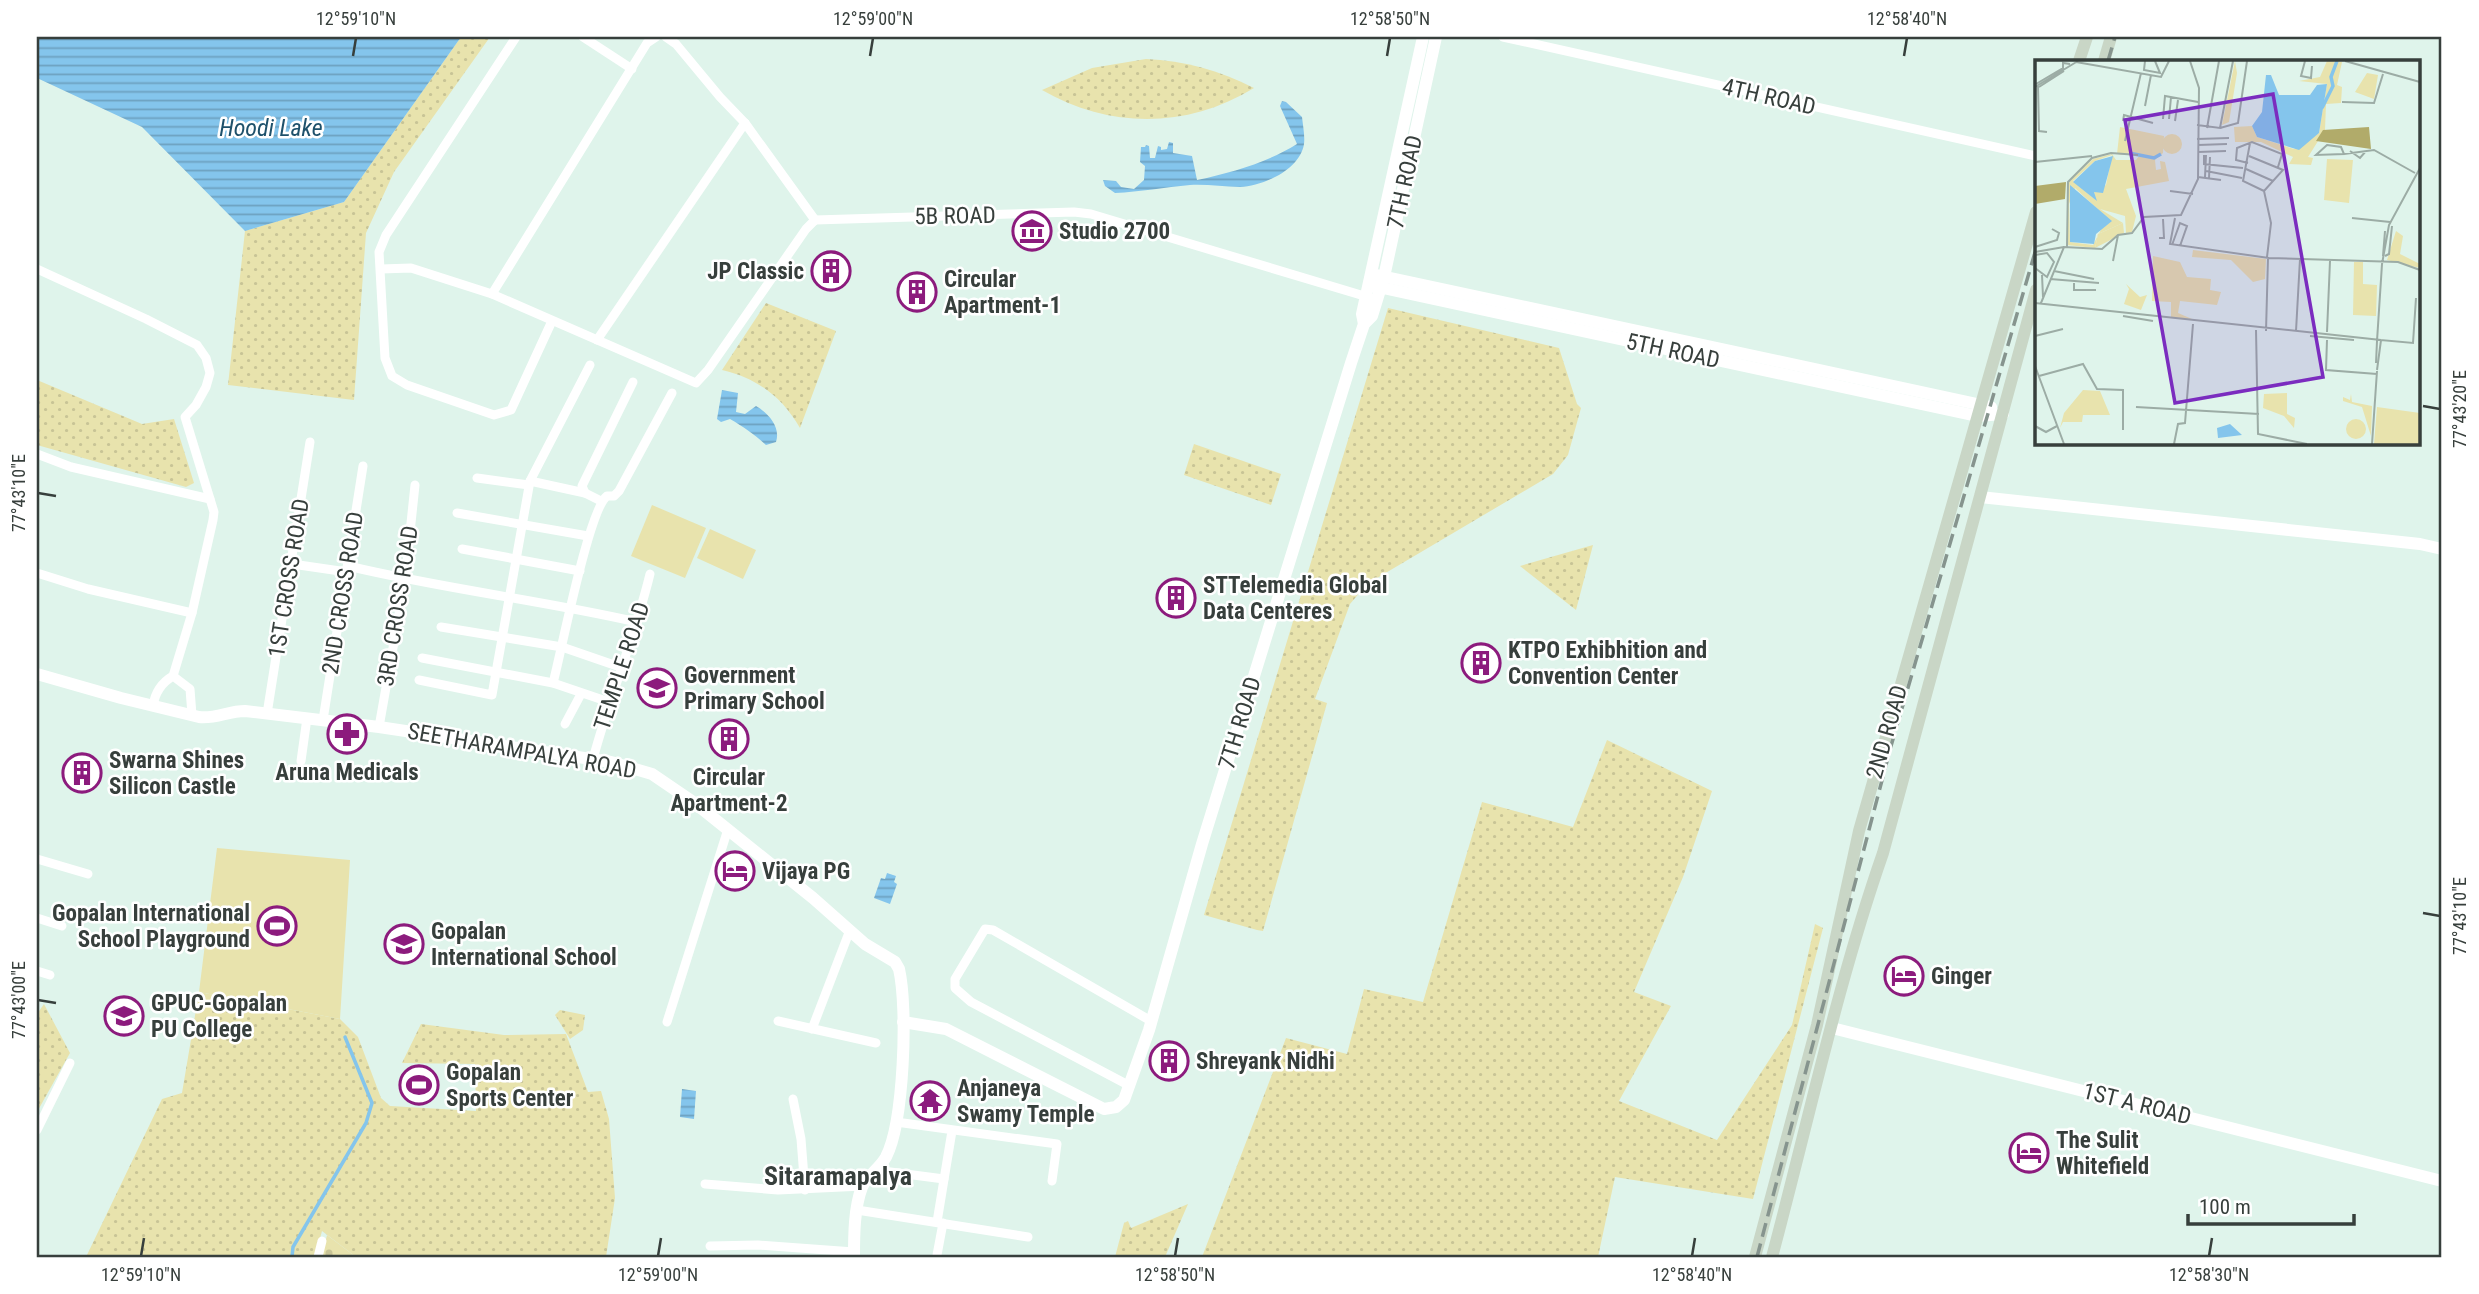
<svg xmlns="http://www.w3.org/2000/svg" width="2479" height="1294" font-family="'Roboto Condensed',sans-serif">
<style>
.green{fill:url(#green-dots)}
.cemetery{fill:url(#cemetery-stones)}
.pitch{fill:#e8e3ad}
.water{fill:url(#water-rules)}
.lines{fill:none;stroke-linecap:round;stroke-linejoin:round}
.stream{stroke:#84c5ec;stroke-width:3.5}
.minor{stroke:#fff;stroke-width:9}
.tertiary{stroke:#fff;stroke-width:12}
.secondary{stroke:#c9d6c6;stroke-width:12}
.rail{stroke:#86948e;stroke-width:3.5;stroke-dasharray:14 7;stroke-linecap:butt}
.ticks{fill:none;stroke:#373f3c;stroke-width:2.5}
.labels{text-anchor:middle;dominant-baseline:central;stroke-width:5;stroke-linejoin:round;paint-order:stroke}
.street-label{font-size:23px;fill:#373f3c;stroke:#fff}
.poi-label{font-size:23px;font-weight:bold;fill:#373f3c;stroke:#fff;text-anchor:start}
.water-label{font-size:24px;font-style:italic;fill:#1e516b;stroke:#fff}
.quarter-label{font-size:26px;font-weight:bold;fill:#373f3c;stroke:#fff}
.inset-river{fill:none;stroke:#84c5ec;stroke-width:3.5}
.inset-road{fill:none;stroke:#9caca5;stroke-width:2}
.view{fill:#7b2cbf;fill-opacity:0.15;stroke:#7b2cbf;stroke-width:3.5}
.inset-edge{fill:none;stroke:#373f3c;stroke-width:3.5}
.neatline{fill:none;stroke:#373f3c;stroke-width:2.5}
.ticks-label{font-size:18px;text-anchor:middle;fill:#373f3c}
</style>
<defs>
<pattern id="green-dots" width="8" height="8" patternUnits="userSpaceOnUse" patternTransform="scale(1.75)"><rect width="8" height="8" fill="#e8e3ad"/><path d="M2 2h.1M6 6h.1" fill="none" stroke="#c8c496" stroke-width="1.8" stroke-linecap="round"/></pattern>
<pattern id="cemetery-stones" width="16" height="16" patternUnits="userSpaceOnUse" patternTransform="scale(1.75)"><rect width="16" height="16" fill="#e8e3ad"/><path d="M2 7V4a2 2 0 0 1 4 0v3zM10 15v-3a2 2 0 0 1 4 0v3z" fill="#c8c496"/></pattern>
<pattern id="water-rules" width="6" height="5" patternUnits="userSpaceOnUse" patternTransform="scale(1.75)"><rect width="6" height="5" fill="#84c5ec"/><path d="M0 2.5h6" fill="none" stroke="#6da1c0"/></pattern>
</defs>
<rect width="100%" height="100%" fill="#dff4eb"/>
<g class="green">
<path d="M461,37H490L394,172L366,233L354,400L228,385L245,231L344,202Z"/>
<path d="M1146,59C1185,61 1219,70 1254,88C1187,129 1110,129 1042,90L1092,68Z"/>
<path d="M766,303L836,331L800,428C782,397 757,378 722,370Z"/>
<path d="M1388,308L1559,348L1577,404L1581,408L1568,455L1553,474L1367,584L1350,604L1315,699L1327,703L1263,931L1257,930L1204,915Z"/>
<path d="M37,380L142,424L174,419L194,483L186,487L37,445Z"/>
<path d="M1194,444L1281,474L1271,505L1184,475Z"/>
<path d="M1593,545L1576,610L1520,566Z"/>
<path d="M1607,740L1712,791L1683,877L1634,992L1671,1006L1619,1101L1717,1140L1792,1025L1815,924L1823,928L1753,1199L1615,1177L1598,1257H1202L1286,1038L1347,1054L1364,989L1423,1002L1482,802L1573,827Z"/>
<path d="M199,992L340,1019L358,1037L381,1098L390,1106L476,1111L475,1064L402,1063L421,1024L504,1035L566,1034L588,1092L601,1091L609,1119L615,1198L606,1257H356L322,1231L315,1257H86L162,1099L182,1093Z"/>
<path d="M44,1004L70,1053L37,1112V1014Z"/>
<path d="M560,1010L585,1015L583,1030L570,1039L555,1015Z"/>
<path d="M1188,1204L1165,1257H1115L1124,1223L1128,1221L1131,1228Z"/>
</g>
<path class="cemetery" d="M327,1235L356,1257H322Z"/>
<g class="pitch">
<path d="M652,505L706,528L685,578L631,556Z"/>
<path d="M710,529L756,550L743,579L697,558Z"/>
<path d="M217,848L350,860L340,1019L199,992Z"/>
</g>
<g class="water">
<path d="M37,37H461L344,202L245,231L142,127L37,78Z"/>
<path d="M1282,101L1286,102L1302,117C1303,126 1305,136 1304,144C1300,170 1263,186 1240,187C1223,187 1207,184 1190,185C1165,187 1140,192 1115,193L1105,186L1103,180L1116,181L1121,187L1134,189L1144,180L1145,166L1140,162L1141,147H1145L1146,145L1149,146L1150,158H1155L1158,146L1161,147V150L1167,149L1169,142L1173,143V153L1192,156L1197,180C1233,172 1266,163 1297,144L1280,106Z"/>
<path d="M722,390L738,393L736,412L745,414L756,406C768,413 781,427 776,442L766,445C755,435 744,427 730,419L721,422L717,419Z"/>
<path d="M887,873L896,876L894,882L897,884L890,904L874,898L881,878L885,879Z"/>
<path d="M682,1089L696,1091L694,1119L680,1117Z"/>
</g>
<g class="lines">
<path class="stream" d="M292,1257L293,1247L366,1123L372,1103L345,1037"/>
<g class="minor">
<path d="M516,37L386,235L379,252L385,358L392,376L407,385L494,415L511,410L552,321"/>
<path d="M583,37L632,69"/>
<path d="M666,37L676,44L720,97L745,123L815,220"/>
<path d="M1503,37L2036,156"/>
<path d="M815,220L1074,212L1091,214L1371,298"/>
<path d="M37,269L146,319L197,345L206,358L210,373L206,387L196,405L185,417L210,499"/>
<path d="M381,269L411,268L492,294L696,383L708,370L806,229L815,220"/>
<path d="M492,294L647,43L656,37"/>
<path d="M597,340L745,123"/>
<path d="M37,454L71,467L210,499L214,512L213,520L192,613L173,676C161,683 155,692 153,706"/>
<path d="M477,478L529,485"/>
<path d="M530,481L585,493L601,501"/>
<path d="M585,493L582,486L633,382"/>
<path d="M457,513L588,536"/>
<path d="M462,549L580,571"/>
<path d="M292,564L347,572"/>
<path d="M348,566C444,589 541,600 637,622"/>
<path d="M37,573L88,589L192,613"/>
<path d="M441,627L562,647L620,667"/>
<path d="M422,658L553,683L609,702"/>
<path d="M173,676L190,689L192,715"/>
<path d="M419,680L492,695L530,481L590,365"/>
<path d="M553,683C561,653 589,509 607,496H614L619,491L672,393"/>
<path d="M267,714L310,442"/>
<path d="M323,720L363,466"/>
<path d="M565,724L581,694"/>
<path d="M379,727L405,580L415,485"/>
<path d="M593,759C610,696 635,636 650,574"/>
<path d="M301,761L307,718"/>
<path d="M37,859L88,874"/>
<path d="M37,918L62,926"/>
<path d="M37,971L50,975"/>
<path d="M778,1021L876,1043"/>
<path d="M667,1022L728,829"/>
<path d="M812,1029L850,930"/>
<path d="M1130,1086L971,1002L955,988V979L985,929L993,930L1151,1021"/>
<path d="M793,1099L801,1139L805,1190"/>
<path d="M896,1122L1057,1144L1052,1181"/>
<path d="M37,1130L70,1063"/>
<path d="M875,1170L944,1179"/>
<path d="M705,1184L778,1190L863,1186"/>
<path d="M857,1210L1028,1237"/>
<path d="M937,1222L952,1131"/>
<path d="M710,1246L758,1245L854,1252"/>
<path d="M937,1255L943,1223"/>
<path d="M318,1257L322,1241"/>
</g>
<g class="tertiary">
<path d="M1372,274L1991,407"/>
<path d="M1369,285L1977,416L2003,414"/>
<path d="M1364,324L1362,314L1423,37"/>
<path d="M1980,497L2420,544L2442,549"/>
<path d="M37,674L121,698L199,717C216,719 228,711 245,711L379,727L611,762L652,774L696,804L813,898L865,944L895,962L899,969C908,1008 904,1122 886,1157C880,1168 867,1176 862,1187C854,1208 854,1236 854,1257"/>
<path d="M903,1022L946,1029L1104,1109L1116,1107L1124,1100L1149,1030L1202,844L1351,363L1364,324L1372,316L1384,277L1436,37"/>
<path d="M1832,1028L2442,1181"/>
</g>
<g class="secondary">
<path d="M2079,61L2087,37"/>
<path d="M2104,61L2111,37"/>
<path d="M1755,1257L1817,1025L1859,831L2036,212"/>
<path d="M1772,1257C1808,1123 1837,985 1883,853L2036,290"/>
</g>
<g class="rail">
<path d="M2108,61L2115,37"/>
<path d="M1757,1257L1891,746L2036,249"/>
</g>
</g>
<path class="ticks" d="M353,56L356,38M870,56L873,38M1387,56L1390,38M1904,56L1907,38M2423,406L2440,409M38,493L56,496M2423,913L2440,916M38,1000L56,1003M141,1256L144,1238M658,1256L661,1238M1175,1256L1178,1238M1692,1256L1695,1238M2209,1256L2212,1238"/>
<defs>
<g id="museum-ring" transform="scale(2.0125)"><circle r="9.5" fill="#fff" stroke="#8c1b7d" stroke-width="1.5"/><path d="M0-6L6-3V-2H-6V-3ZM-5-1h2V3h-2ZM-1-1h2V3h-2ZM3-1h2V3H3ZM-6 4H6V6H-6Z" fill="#8c1b7d"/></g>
<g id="building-ring" transform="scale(2.0125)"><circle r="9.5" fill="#fff" stroke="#8c1b7d" stroke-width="1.5"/><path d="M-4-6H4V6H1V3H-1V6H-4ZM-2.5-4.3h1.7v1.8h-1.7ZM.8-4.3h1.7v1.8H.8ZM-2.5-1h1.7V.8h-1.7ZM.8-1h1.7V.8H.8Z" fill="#8c1b7d"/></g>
<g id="school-ring" transform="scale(2.0125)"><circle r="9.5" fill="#fff" stroke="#8c1b7d" stroke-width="1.5"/><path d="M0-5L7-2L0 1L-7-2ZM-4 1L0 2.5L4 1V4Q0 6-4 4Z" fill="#8c1b7d"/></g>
<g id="pharmacy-ring" transform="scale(2.0125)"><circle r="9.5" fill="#fff" stroke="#8c1b7d" stroke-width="1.5"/><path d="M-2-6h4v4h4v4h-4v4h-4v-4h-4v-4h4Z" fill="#8c1b7d"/></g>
<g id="hotel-ring" transform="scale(2.0125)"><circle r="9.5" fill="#fff" stroke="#8c1b7d" stroke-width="1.5"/><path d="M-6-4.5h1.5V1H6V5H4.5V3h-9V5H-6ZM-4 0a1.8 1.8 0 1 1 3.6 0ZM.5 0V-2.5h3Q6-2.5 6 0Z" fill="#8c1b7d"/></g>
<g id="stadium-ring" transform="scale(2.0125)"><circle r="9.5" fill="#fff" stroke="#8c1b7d" stroke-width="1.5"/><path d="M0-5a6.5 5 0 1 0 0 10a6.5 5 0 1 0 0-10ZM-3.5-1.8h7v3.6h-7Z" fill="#8c1b7d"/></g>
<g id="university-ring" transform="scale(2.0125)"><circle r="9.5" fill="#fff" stroke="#8c1b7d" stroke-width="1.5"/><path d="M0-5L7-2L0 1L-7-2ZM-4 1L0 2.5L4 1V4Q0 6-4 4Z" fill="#8c1b7d"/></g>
<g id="temple-ring" transform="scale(2.0125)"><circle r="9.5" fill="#fff" stroke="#8c1b7d" stroke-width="1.5"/><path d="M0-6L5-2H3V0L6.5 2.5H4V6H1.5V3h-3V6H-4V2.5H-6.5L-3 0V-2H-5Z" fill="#8c1b7d"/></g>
</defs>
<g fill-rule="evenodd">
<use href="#museum-ring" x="1032" y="231"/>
<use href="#building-ring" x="831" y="271"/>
<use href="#building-ring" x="917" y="292"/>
<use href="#building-ring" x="1176" y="598"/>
<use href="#building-ring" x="1481" y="663"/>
<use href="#school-ring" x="657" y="688"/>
<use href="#pharmacy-ring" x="347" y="734"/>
<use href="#building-ring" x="729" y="739"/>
<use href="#building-ring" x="82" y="773"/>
<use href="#hotel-ring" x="735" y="871"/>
<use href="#stadium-ring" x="277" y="926"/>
<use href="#university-ring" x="404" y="944"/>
<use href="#hotel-ring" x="1904" y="976"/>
<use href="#university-ring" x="124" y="1016"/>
<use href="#building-ring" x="1169" y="1061"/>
<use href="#stadium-ring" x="419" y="1085"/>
<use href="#temple-ring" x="930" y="1101"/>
<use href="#hotel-ring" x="2029" y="1153"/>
</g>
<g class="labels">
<g class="street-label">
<text transform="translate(1769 97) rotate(13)">4TH ROAD</text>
<text transform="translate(1405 182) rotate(-78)">7TH ROAD</text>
<text transform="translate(955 216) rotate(-1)">5B ROAD</text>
<text transform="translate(1673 351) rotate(12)">5TH ROAD</text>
<text transform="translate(289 578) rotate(-81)">1ST CROSS ROAD</text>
<text transform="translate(343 593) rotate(-81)">2ND CROSS ROAD</text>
<text transform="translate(398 606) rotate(-81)">3RD CROSS ROAD</text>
<text transform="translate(622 666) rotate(-72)">TEMPLE ROAD</text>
<text transform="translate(1240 723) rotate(-73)">7TH ROAD</text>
<text transform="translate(1887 732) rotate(-74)">2ND ROAD</text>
<text transform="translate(522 751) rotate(10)">SEETHARAMPALYA ROAD</text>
<text transform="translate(2137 1104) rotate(14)">1ST A ROAD</text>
</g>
<g class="poi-label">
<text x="1059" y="231">Studio 2700</text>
<text x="804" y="271" text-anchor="end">JP Classic</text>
<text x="944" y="279">Circular<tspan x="944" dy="26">Apartment-1</tspan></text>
<text x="1203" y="585">STTelemedia Global<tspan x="1203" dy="26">Data Centeres</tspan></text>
<text x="1508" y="650">KTPO Exhibhition and<tspan x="1508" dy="26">Convention Center</tspan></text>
<text x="684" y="675">Government<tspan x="684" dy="26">Primary School</tspan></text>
<text x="109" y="760">Swarna Shines<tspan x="109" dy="26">Silicon Castle</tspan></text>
<text x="347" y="772" text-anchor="middle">Aruna Medicals</text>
<text x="729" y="777" text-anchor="middle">Circular<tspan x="729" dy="26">Apartment-2</tspan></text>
<text x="762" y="871">Vijaya PG</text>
<text x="250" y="913" text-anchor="end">Gopalan International<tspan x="250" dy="26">School Playground</tspan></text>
<text x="431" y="931">Gopalan<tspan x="431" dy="26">International School</tspan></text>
<text x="1931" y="976">Ginger</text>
<text x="151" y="1003">GPUC-Gopalan<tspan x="151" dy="26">PU College</tspan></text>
<text x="1196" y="1061">Shreyank Nidhi</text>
<text x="446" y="1072">Gopalan<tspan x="446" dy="26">Sports Center</tspan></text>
<text x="957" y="1088">Anjaneya<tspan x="957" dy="26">Swamy Temple</tspan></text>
<text x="2056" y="1140">The Sulit<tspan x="2056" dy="26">Whitefield</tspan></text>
</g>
<g class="water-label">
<text x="271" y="128">Hoodi Lake</text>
</g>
<g class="quarter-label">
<text x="838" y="1176">Sitaramapalya</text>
</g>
</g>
<g transform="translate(2035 60)">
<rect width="385" height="385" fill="#dff4eb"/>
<path d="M200,1L202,13L194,62L187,65ZM292,1L307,2L302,25L307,27L306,43L291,44L290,70L273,97L278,98L276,105L254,104L258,97L226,82H200L199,67L217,66L222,77L259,89L284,73L292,24L264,21L285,17ZM332,13L343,15L339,39L320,32ZM85,67L129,76L128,93L120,100L121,110L126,109L125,101L130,102L134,121L91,129L101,156L97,172L91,173L90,156L65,149L88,163L63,174L60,188L32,185L33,123L58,99L77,94L81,100H101L104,96L82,94ZM77,95L71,125L59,132L61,140L38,121L60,101ZM40,128L72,158L58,185L35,182L34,144ZM292,99L318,100L314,143L289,140ZM361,171L368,176L365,194L385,204V208L352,200ZM158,190L231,199L230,219L218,222L196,200L157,197ZM118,196L145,202L152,217L176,219L175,230L186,232L182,245L145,241L143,253L157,259L136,258V242L117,241ZM319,202H328V224L342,225L341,256L318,255ZM91,224L105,237L112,235L106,250L89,244L94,229ZM48,330L65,331L75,355H48L47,362H28L25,368L29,353ZM252,333V354L260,358L259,368L249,356L228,348L229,334ZM316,334L317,342L337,346L336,376L327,347L308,341V337L315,340ZM342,347L385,353V384H339ZM311 369a10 10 0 1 1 20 0a10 10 0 1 1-20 0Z" fill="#e8e3ad" fill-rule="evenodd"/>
<path d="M334,67L336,89L281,81L288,70ZM31,122L30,139L0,144V126Z" fill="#b1ab6a"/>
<path d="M127 84a10 10 0 1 1 20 0a10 10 0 1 1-20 0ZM88,163L89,173L60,188L63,174Z" fill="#e8e3ad"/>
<path d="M231,15H236L244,35H275L282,25L292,24L284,73L264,90L222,77L217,66L227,52ZM78,96L68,133L59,132L62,141L38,122L60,101ZM35,125L77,161L61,174L59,184L35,182ZM195,364L207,375L183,378L182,368Z" fill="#84c5ec"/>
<path class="inset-river" d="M287,48L298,26L296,17L302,1M94,93L119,98L126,94"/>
<path class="inset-road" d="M110,1L109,10L125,13L120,1M270,1L266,16L276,18L277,6M310,1L385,22M41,2L126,17L134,1M1,24L28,8V3L35,4M3,26L4,71L12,72M0,27L43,1M4,27L29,11M307,42L339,43L348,14M110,46L116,15M128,59L130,36L163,42M134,59L136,37M88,61L89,55L118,63M140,61L143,40M162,65L185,68L198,1M172,68L184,1M185,68L203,63L212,1M162,79L194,78M90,81L106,13M215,83L208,121L229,131M163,85L192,84M292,85L306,87L309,94L281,95ZM315,91L325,98L331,91M163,92L191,91M309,94L339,90L380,113M169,95V104L208,108M214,96L248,110L229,131M0,102L57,96M213,103L201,100L202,88L217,82L247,94L243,107M211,109L238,121M171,111L207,118M163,117L186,120M170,117L171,95M174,118L175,97M135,131L158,134M229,131L236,163L232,197M140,158L135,184L234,198L363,202L385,210M317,158L355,162M124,178H129L128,159M137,185L145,163L152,166L145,186M0,187L22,180L24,173L17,169M32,187L33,122L57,98L76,93L103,95M0,192L29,187M0,195L12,193L19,202L12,217L0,208M348,196L350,171M350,196L354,194L357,166M78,201L83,175M19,211L59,219M7,215L8,237M15,219L64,223M39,223V230H61M0,243L346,280M6,243L29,187L67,189L83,175L97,173L109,157L146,155L163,119L164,28L155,1M88,256L118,261M221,270L223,374L272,384M231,271L233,198M261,271L265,199M292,272L295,201M0,276L28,269M275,276L319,280M292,280L291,310L342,314M342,281L347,204L354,165L385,108M341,303L342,281M0,306L29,384M342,310L346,280L378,283L381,238M4,316L48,304L62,329L88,330V370M101,347L224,354M0,366L11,372L22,366M139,384L143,364L150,363L158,264M337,384L342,311"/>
<path class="view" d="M238,34L288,317L140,343L90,60Z"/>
<rect width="385" height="385" class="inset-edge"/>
</g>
<rect width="2479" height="1294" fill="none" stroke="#ffffff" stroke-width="77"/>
<path d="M2188 1214v10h166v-10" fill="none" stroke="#373f3c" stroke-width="3.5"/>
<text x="2199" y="1214" font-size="21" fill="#373f3c" stroke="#ffffff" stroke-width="5" paint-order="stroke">100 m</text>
<rect x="38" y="38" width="2402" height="1218" class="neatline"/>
<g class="ticks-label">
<text x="356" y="25">12°59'10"N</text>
<text x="873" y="25">12°59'00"N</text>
<text x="1390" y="25">12°58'50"N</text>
<text x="1907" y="25">12°58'40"N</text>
<text transform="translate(2460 409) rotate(-90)" y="6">77°43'20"E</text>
<text transform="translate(19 493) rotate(-90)" y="6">77°43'10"E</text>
<text transform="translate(2460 916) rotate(-90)" y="6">77°43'10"E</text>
<text transform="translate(19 1000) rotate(-90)" y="6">77°43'00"E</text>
<text x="141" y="1281">12°59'10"N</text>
<text x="658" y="1281">12°59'00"N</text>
<text x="1175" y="1281">12°58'50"N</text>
<text x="1692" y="1281">12°58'40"N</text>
<text x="2209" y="1281">12°58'30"N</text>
</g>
</svg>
